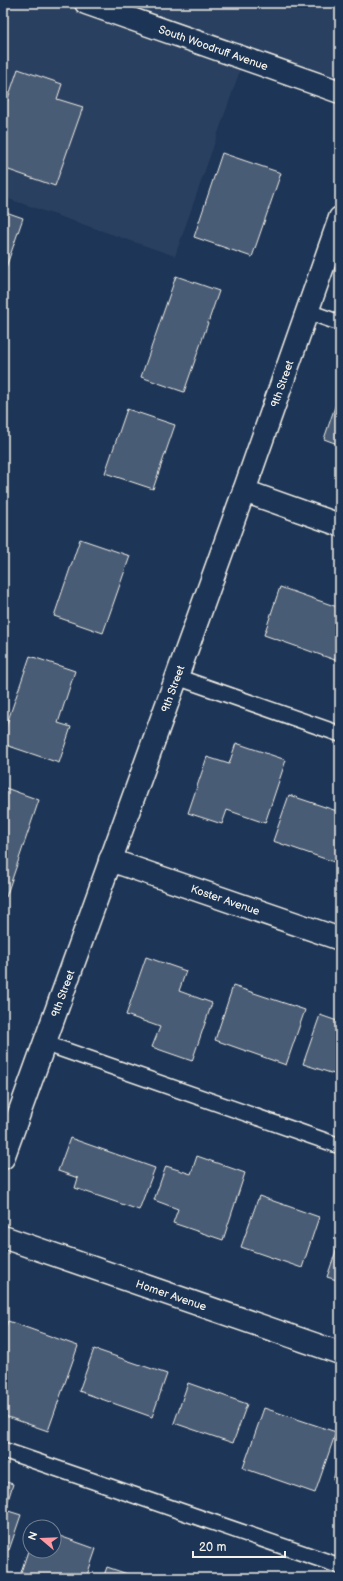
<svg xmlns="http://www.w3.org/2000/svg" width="343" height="1581" font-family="'Balsamiq Sans',sans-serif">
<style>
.built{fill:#2a4060}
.building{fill:#485b74;stroke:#f4f1e8}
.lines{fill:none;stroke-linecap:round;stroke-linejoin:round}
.service-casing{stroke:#f4f1e8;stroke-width:18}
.minor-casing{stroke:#f4f1e8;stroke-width:25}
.tertiary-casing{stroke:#f4f1e8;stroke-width:25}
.primary-casing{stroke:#f4f1e8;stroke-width:25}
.service{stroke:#1d3557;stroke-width:15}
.minor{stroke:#1d3557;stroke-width:22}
.tertiary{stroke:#1d3557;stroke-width:22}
.primary{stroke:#1d3557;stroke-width:22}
.labels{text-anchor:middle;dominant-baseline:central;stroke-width:3;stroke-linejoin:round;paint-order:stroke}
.street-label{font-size:11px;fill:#f4f1e8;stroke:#1d3557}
</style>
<rect width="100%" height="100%" fill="#1d3557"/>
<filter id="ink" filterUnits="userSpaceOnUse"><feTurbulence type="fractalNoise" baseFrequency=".025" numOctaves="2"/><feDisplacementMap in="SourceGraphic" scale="8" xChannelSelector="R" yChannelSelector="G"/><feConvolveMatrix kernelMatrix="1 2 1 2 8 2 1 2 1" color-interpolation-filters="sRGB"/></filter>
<g filter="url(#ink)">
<path class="built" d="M3,3H340V92L244,59L175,256L3,197Z"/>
<g class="building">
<path d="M18,69L62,84L57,99L83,107L55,186L3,168V113Z"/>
<path d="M222,153L281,173L252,257L194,237Z"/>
<path d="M3,211L23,218L3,276Z"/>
<path d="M176,276L219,291L184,392L141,377Z"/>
<path d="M340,392V445L324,439Z"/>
<path d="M127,409L175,425L153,489L105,473Z"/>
<path d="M80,539L130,556L103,633L54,616Z"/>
<path d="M280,587L340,608V645L335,660L264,635Z"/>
<path d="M30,656L75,671L58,723L71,727L59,763L3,744V735Z"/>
<path d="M236,743L286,760L265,823L227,810L222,824L188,813L207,757L229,764Z"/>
<path d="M3,787L39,800L6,897L3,896Z"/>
<path d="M289,795L340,812V864L273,841Z"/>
<path d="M146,957L186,971L179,991L212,1003L192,1061L152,1047L160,1027L126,1015Z"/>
<path d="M233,986L305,1010L286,1065L215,1040Z"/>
<path d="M320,1015L340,1022V1076L303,1064Z"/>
<path d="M70,1138L155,1168L139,1210L75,1188L78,1178L58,1171Z"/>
<path d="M197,1156L245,1173L223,1240L173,1223L178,1209L154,1200L166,1166L191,1174Z"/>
<path d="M259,1196L319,1217L302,1268L241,1247Z"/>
<path d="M340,1239V1281L327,1277Z"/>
<path d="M8,1321L78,1346L48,1431L5,1416L8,1407L3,1405V1334Z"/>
<path d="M94,1349L167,1374L152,1417L79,1391Z"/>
<path d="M188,1383L247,1404L233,1443L174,1423Z"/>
<path d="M264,1408L336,1432L315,1493L243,1468Z"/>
<path d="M340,1458V1482L333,1480Z"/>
<path d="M3,1481L13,1484L5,1510L21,1515L9,1550L3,1548Z"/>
<path d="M54,1534L96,1549L86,1578H38L21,1572L30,1545V1551H54Z"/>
<path d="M107,1567L139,1578H103Z"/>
</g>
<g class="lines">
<g class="service-casing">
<g id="service">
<path d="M306,311L340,323"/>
<path d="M177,677L340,734"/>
<path d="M44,1043L340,1146"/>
<path d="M3,1450L340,1566"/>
</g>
</g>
<g class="minor-casing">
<g id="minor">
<path d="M244,491L340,525"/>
<path id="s1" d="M110,860L340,939"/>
<path id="s2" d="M3,1237L340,1353"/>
</g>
</g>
<g class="tertiary-casing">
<g id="tertiary">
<path id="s3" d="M3,1158L244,491L340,218"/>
</g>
</g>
<g class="primary-casing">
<g id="primary">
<path id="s4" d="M86,3L340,92"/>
</g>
</g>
<use href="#service" class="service"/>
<use href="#minor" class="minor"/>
<use href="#tertiary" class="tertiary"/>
<use href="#primary" class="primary"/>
</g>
</g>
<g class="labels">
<g class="street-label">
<text stroke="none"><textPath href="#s4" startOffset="135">South Woodruff Avenue</textPath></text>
<text stroke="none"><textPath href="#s3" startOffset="823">9th Street</textPath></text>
<text stroke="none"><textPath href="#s3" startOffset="499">9th Street</textPath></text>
<text stroke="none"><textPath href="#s1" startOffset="122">Koster Avenue</textPath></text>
<text stroke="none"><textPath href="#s3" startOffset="175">9th Street</textPath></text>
<text stroke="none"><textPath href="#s2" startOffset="178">Homer Avenue</textPath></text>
</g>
</g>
<rect width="343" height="1581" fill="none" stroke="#1d3557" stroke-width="16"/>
<rect x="8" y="8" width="327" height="1565" fill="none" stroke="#f4f1e8" stroke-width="1.5" filter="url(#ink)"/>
<g transform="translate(42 1539) rotate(289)"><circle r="19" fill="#1d3557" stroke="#738091"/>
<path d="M0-3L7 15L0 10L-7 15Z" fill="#ff9aa2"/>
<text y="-6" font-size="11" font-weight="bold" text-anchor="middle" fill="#f4f1e8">N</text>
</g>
<path d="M193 1551v6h92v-6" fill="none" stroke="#f4f1e8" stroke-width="2"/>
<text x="199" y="1551" font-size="12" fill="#f4f1e8" stroke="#1d3557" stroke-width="3" paint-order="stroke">20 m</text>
</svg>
